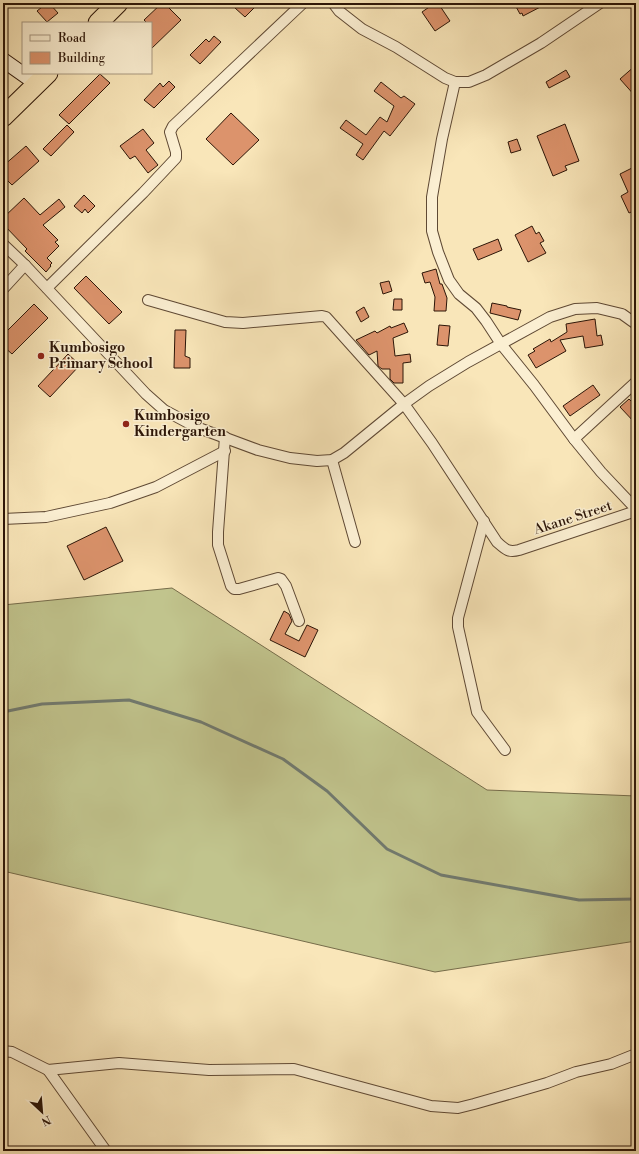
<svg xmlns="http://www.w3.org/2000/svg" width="639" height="1154" font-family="'Libre Bodoni',serif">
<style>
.grass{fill:#c1c48d;stroke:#766c4a}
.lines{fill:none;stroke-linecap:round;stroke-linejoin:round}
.stream{stroke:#717a6f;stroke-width:3}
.building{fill:#dc936c;stroke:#2c1507}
.street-casing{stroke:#5f4934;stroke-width:12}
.secondary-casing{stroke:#2c1507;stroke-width:16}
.highway-casing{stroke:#2c1507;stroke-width:21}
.street{stroke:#fbefd2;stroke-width:10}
.secondary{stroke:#fbefd2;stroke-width:14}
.highway{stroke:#f9e6b9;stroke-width:19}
.poi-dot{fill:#8f2418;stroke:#fbefd2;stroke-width:1.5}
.labels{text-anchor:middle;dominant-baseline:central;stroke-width:3;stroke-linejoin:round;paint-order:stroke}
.poi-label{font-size:14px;font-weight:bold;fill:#2c1507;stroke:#fbefd2;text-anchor:start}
.street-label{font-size:14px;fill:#2c1507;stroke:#fbefd2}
</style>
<rect width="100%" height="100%" fill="#f9e6b9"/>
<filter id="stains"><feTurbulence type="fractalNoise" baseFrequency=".005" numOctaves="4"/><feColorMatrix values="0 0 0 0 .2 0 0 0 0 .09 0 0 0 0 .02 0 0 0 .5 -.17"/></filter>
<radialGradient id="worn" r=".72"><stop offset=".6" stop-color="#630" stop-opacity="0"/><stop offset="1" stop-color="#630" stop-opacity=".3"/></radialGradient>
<path class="grass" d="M172,588L487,790L636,796V941L435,972L3,871V605Z"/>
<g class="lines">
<path class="stream" d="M3,712L42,704L129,700L201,722L283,759L327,791L387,849L441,875L579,900L636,899"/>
</g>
<g class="building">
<path d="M47,3H49L58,13L47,22L37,11Z"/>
<path d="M162,3H164L181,20L151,49V23H147L144,20Z"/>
<path d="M240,3H259L245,17L235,8Z"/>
<path d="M435,3H438L450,21L435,31L422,12Z"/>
<path d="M514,3H548L523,16L522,13L520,14Z"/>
<path d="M214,36L221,42L200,64L190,55L206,39L209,42Z"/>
<path d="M636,65V97L620,79Z"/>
<path d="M566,70L570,77L549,88L546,82Z"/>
<path d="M100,74L110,83L69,124L59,115Z"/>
<path d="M169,81L175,87L154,108L144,100L160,83L163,87Z"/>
<path d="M381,82L401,98L404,96L415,104L390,136L384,131L363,160L356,155L363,144L340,128L346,120L366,135L380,117L387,122L394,106L374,91Z"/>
<path d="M231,113L259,140L233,165L206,139Z"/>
<path d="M565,124L579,161L565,166L567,170L553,176L537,136Z"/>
<path d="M67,125L74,132L51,156L43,149Z"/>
<path d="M143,129L154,143L146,150L158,165L148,173L135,156L130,159L120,146Z"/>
<path d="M517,139L521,150L511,153L508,142Z"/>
<path d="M26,146L39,161L12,185L8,181L3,186V166Z"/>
<path d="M632,168L636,177V210L629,213L621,196L628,192L620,174Z"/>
<path d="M84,195L95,206L88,213L85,209L82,213L74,206Z"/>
<path d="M24,198L40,215L59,199L65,207L43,225L58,240L55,242L59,246L47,258L52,263L50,265L51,266L46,272L25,251L27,249L3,224V218Z"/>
<path d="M532,226L536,234L539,232L544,241L540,243L546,253L528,262L515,235Z"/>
<path d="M498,239L502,250L478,260L473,249Z"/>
<path d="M436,269L440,284H442L447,298L446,311H434L435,297L430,282L425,283L422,273Z"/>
<path d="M86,276L122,312L109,324L74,288Z"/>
<path d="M389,281L392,291L383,294L380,283Z"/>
<path d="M394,299H402V310H393Z"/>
<path d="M492,303L507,306V307L521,310L518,320L490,313Z"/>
<path d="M34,304L48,318L12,354L3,346V335Z"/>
<path d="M364,307L369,317L361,322L356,312Z"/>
<path d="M595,319L597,336L601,335L603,345L585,348L583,336L560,340L566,351L536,368L528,355L535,351L533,349L550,339L551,342L567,332L566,324Z"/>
<path d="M404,323L408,332L393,338L395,356L410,354L411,362L403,363V383H394L390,379V369H382L378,366L377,351L369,355L356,340L375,331L377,333L390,326L391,328Z"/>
<path d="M439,325L450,326L448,346L437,345Z"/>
<path d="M175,330H186L185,356L190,358V368H174Z"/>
<path d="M68,354L80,365L50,397L38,386Z"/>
<path d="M593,385L600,395L570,416L563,406Z"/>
<path d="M629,399L636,406V424L620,407Z"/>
<path d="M106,527L123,561L84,580L67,546Z"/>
<path d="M284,611L289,614L292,621L285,634L299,641L307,625L318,630L305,657L270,640Z"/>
</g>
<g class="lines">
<g class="street-casing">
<g id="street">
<path d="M333,3L339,11L362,29L396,47L445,78L455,82H469L486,75L541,43L600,3"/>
<path d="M455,82L442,139L432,197V231L438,252L449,280L459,294L476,308L486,321L501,344L534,385L574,439L601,472L636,509"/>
<path d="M3,244L25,265L146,394L164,410L196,427L258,450L290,458L317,461L332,460L344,453L404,404L429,386L468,362L550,317L575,309L597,308L622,314L636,324"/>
<path d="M47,288L143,193L176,158V152L170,132L173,126L303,3"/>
<path d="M3,289L25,265"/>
<path d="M148,300L225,322L243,323L322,316L326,317L404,404L432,443L497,542C505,549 508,553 519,550L636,511"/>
<path d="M225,437L218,532V545L231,586L234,589H239L278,578L281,579L286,586L299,621"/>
<path d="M574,439L636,382"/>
<path d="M332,460L355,542"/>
<path d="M3,519L46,517L110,503L156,487L225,451"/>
<path d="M484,521L458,618V627L477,712L505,750"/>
<path d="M3,1051L12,1052L48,1070L119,1063L209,1070L294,1069L431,1106L458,1108L474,1104L547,1083L576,1072L611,1064L636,1054"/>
<path d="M48,1070L106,1151"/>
</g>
</g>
<g class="secondary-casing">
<path id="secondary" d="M3,60L37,84"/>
</g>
<g class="highway-casing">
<g id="highway">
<path d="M98,23L118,3"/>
<path d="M3,117L48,73"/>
</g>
</g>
<use href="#street" class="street"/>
<use href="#secondary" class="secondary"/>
<use href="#highway" class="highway"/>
</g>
<g class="poi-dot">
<circle cx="41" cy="356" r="4"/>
<circle cx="126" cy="424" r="4"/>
</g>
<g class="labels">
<g class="poi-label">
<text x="49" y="348">Kumbosigo<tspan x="49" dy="16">Primary School</tspan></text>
<text x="134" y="416">Kumbosigo<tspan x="134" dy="16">Kindergarten</tspan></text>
</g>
<g class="street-label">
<text transform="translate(573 518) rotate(-18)">Akane Street</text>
</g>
</g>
<rect width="639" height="1154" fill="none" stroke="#f9e6b9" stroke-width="16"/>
<rect x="4" y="4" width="631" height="1146" fill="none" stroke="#2c1507" stroke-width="2"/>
<rect x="8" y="8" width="623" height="1138" fill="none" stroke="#2c1507"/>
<rect x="22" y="22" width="130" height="52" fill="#fbefd2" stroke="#a89881"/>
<rect x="30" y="35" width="20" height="6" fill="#fbefd2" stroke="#a89881"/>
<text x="58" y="42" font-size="12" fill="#2c1507">Road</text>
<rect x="30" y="52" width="20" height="12" fill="#dc936c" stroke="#a89881"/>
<text x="58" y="62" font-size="12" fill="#2c1507">Building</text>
<g transform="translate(42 1112) rotate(154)" stroke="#fbefd2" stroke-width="3" paint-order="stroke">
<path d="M0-3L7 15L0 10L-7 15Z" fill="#2c1507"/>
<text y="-6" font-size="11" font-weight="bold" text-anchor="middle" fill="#2c1507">N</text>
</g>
<rect width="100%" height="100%" filter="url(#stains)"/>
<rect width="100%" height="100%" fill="url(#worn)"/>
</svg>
